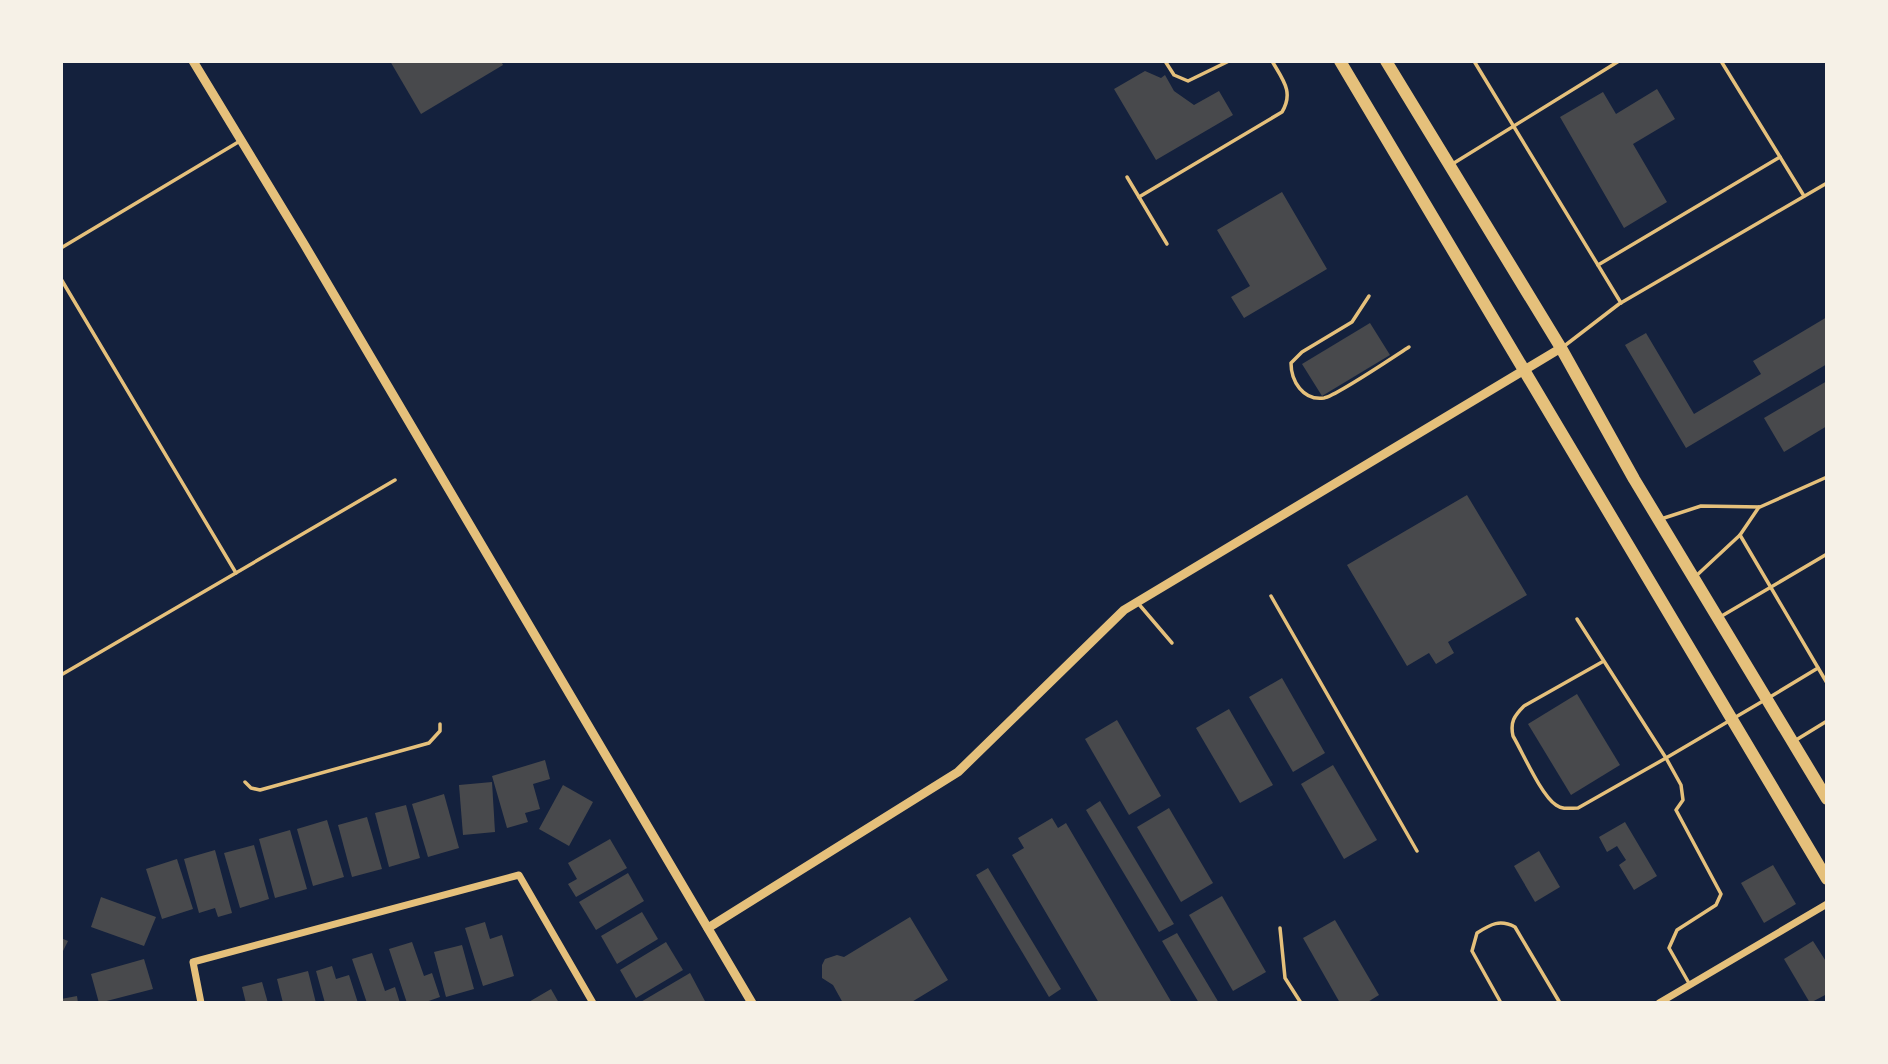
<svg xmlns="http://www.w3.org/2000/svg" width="1888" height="1064" font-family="'Asap Condensed',sans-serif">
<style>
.building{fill:#48494c}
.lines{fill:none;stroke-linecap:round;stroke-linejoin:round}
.service{stroke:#e5c07b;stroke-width:3.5}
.minor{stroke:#e5c07b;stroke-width:7}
.tertiary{stroke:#e5c07b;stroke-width:9}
.primary{stroke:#e5c07b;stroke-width:12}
</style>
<rect width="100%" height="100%" fill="#14213d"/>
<g class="building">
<path d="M390,61H501L503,65L421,114Z"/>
<path d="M1145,71L1161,78L1165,75L1174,91L1194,105L1219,91L1233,115L1156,160L1114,89Z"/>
<path d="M1657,89L1675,119L1633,144L1667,202L1624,228L1560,117L1603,92L1616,114Z"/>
<path d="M1282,192L1327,269L1244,318L1231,297L1250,286L1217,230Z"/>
<path d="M1827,317V364L1686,448L1625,345L1646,333L1694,414L1761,374L1753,361Z"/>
<path d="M1370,323L1390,355L1322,396L1302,364Z"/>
<path d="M1827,381V426L1784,452L1764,418Z"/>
<path d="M1467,495L1527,595L1448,642L1454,653L1436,664L1429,653L1407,666L1347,565Z"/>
<path d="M1282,678L1325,753L1293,772L1249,697Z"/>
<path d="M1577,694L1620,765L1571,795L1528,724Z"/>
<path d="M1229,709L1273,785L1240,803L1196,728Z"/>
<path d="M1117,720L1161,796L1129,815L1085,739Z"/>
<path d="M545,760L550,779L533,784L540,809L525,813L528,822L507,828L492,776Z"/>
<path d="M1333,765L1377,840L1344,859L1301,784Z"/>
<path d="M492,782L495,832L463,835L459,785Z"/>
<path d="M563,785L593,802L569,846L539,829Z"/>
<path d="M444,794L459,848L428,857L412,804Z"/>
<path d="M1100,801L1174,924L1159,932L1086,810Z"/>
<path d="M406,805L420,858L389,867L375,813Z"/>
<path d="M1169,808L1213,883L1181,902L1137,827Z"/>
<path d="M367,817L382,869L352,877L338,825Z"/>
<path d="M1052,818L1058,828L1066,823L1172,1003H1099L1012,855L1024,848L1018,838Z"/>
<path d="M327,820L344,877L313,886L297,829Z"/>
<path d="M1625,822L1657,876L1634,890L1619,865L1626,860L1617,846L1607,852L1599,837Z"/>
<path d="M290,830L307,889L275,898L259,839Z"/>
<path d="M610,839L627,868L576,897L568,884L577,879L568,863Z"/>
<path d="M254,845L269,899L240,908L224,853Z"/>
<path d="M215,850L232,913L218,917L215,908L199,913L184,859Z"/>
<path d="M1539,851L1560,887L1535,902L1514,866Z"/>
<path d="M177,859L193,909L162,919L146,869Z"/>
<path d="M1773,865L1796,904L1764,923L1741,883Z"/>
<path d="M988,868L1061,989L1049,997L976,875Z"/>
<path d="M628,873L644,901L596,930L579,902Z"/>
<path d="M1222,896L1266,972L1233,991L1189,915Z"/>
<path d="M101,897L156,917L144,946L91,927Z"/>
<path d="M642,912L658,939L617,964L601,936Z"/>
<path d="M910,917L948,980L910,1003H843L833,985L822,978V965L825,959L837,955L844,957Z"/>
<path d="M1335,920L1379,995L1366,1003H1340L1303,938Z"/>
<path d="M485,922L490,939L502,935L514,976L483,986L465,928Z"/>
<path d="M1177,933L1219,1003H1199L1162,941Z"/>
<path d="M61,938L68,941L61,955Z"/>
<path d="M1813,941L1827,963V994L1810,1003L1784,959Z"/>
<path d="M412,942L424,976L432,973L440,997L423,1003H407L389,949Z"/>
<path d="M666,942L683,970L636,998L620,970Z"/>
<path d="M462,945L474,989L446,997L434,952Z"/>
<path d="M372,953L385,991L395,987L400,1003H367L352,959Z"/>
<path d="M144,959L153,989L99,1003L91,974Z"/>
<path d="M332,966L336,979L349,975L358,1003H325L316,971Z"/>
<path d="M308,971L316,1003H283L277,979Z"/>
<path d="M690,973L706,1003H639Z"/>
<path d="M262,982L268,1003H246L242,987Z"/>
<path d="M551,989L559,1003H527Z"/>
<path d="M77,996L78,1003H61V999Z"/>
</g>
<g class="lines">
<g class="service">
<path d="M1165,61L1174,75L1188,81L1229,61"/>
<path d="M1474,61L1621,303"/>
<path d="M1721,61L1804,196"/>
<path d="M1454,163L1619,61"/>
<path d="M1127,177L1167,244"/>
<path d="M1139,197L1282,112C1294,92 1283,80 1272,61"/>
<path d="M61,248L240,141"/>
<path d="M1598,265L1780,157"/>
<path d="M61,279L236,573"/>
<path d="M1369,296L1352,322L1302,352L1291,363C1291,381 1303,401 1324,398C1336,396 1395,356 1409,347"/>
<path d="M1563,347L1619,304L1827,183"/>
<path d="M1661,519L1701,506L1760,507L1827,477"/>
<path d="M1740,535L1827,683"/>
<path d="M1696,576L1740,535L1759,507"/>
<path d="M1271,596L1417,851"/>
<path d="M1137,602L1172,643"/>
<path d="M1720,617L1827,554"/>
<path d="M1577,619L1666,758L1763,701"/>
<path d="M1602,662L1524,706C1514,716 1510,722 1513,736C1523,753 1541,795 1556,805C1563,810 1570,808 1578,808L1666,758L1681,785L1683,800L1676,810L1721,894L1716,905L1677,930L1669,948L1690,985"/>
<path d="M61,675L395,480"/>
<path d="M1770,697L1818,668"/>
<path d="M1796,740L1827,721"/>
<path d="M245,782L251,788L260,790L429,743L440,731V724"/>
<path d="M1280,928L1285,978L1301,1003"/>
<path d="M1501,1003L1472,951L1477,933C1491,924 1500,919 1515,927L1560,1003"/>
</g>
<g class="minor">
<path d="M201,1003L193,962L519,875L593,1003"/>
<path d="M1659,1003L1827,904"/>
</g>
<g class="tertiary">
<path d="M193,61L304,244L752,1003"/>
<path d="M708,928L958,772L1124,610L1561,348"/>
</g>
<g class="primary">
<path d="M1340,61L1827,879"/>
<path d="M1386,61L1561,348L1634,479L1827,799"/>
</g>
</g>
<rect width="1888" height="1064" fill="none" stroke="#f6f1e7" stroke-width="126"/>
</svg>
